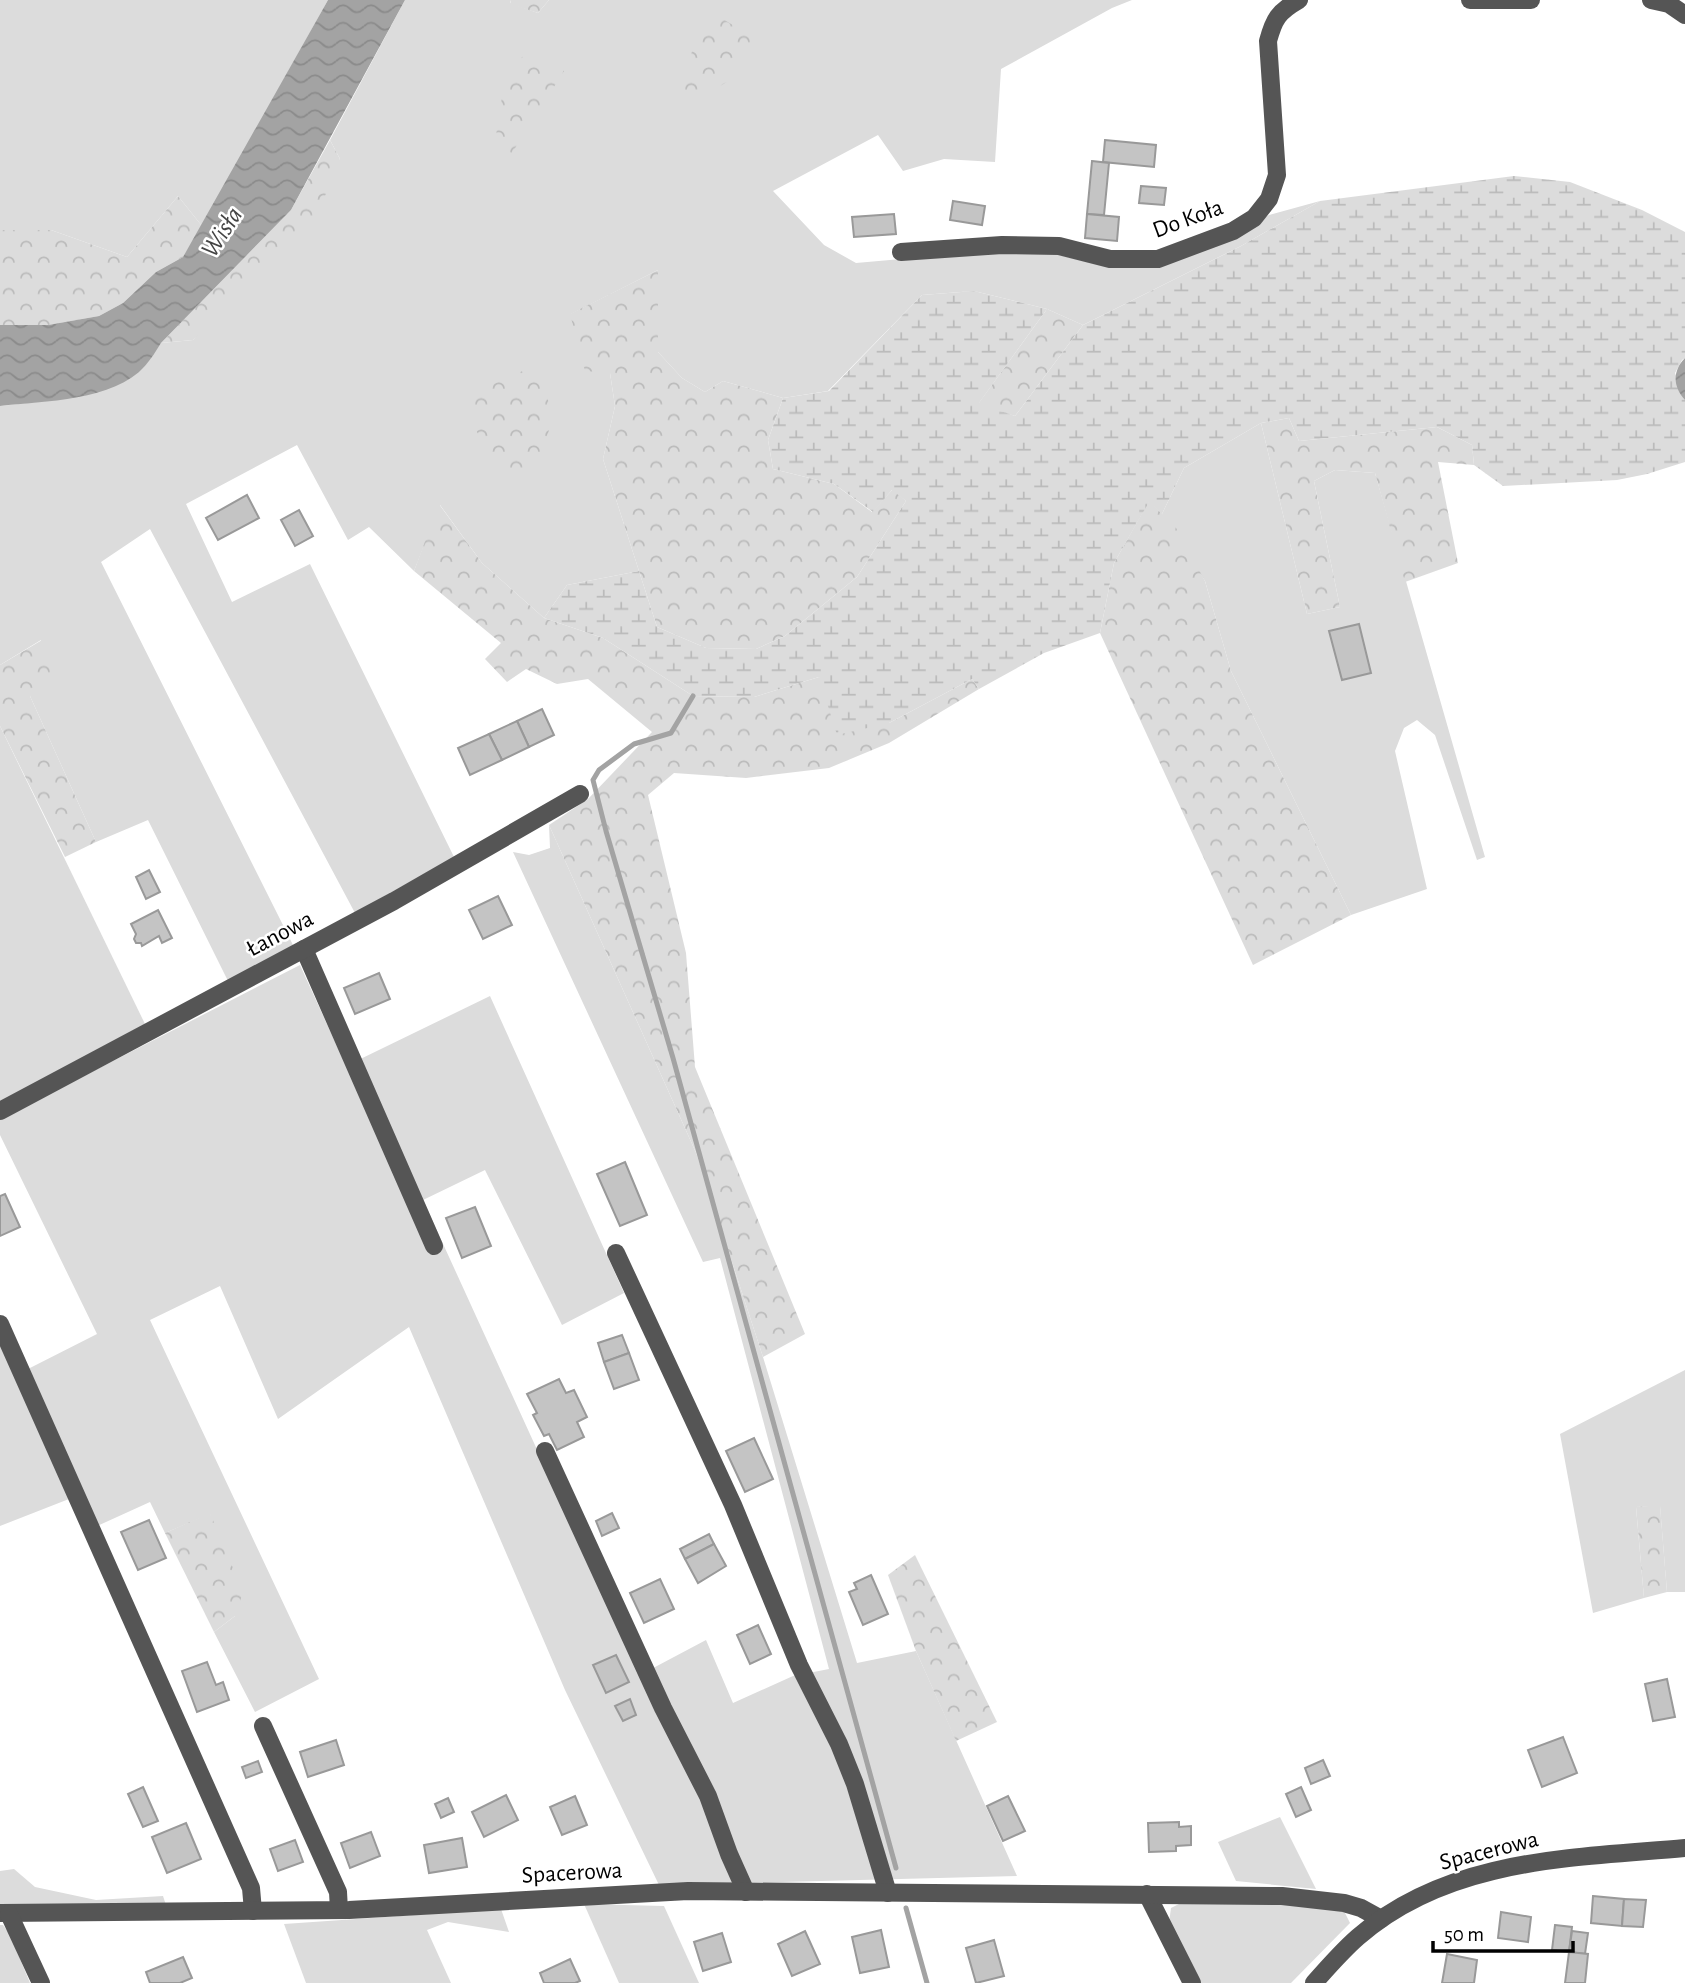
<svg xmlns="http://www.w3.org/2000/svg" width="1685" height="1983" font-family="'Alegreya Sans',sans-serif">
<style>
.grass{fill:#dcdcdc}
.forest{fill:url(#forest-crowns)}
.wetland{fill:url(#wetland-marsh)}
.water{fill:url(#water-waves)}
.lines{fill:none;stroke-linecap:round;stroke-linejoin:round}
.stream{stroke:#a3a3a3;stroke-width:5}
.building{fill:#c4c4c4;stroke:#999;stroke-width:2}
.minor{stroke:#555;stroke-width:18}
.labels{text-anchor:middle;dominant-baseline:central;stroke-width:5;stroke-linejoin:round;paint-order:stroke}
.street-label{font-size:24px;fill:#000;stroke:#fff}
.water-label{font-size:26px;font-style:italic;fill:#444;stroke:#fff}
</style>
<defs>
<pattern id="forest-crowns" width="20" height="18" patternUnits="userSpaceOnUse" patternTransform="scale(1.75)"><rect width="20" height="18" fill="#dcdcdc"/><path d="M2 6a3 3 0 1 1 6 0M12 15a3 3 0 1 1 6 0" fill="none" stroke="#bbb"/></pattern>
<pattern id="wetland-marsh" width="20" height="14" patternUnits="userSpaceOnUse" patternTransform="scale(1.75)"><rect width="20" height="14" fill="#dcdcdc"/><path d="M1 5h8M5 5V1M11 12h8M15 12V8" fill="none" stroke="#bbb"/></pattern>
<pattern id="water-waves" width="16" height="10" patternUnits="userSpaceOnUse" patternTransform="scale(1.75)"><rect width="16" height="10" fill="#a3a3a3"/><path d="M0 5q4-4 8 0t8 0" fill="none" stroke="#8b8b8b"/></pattern>
</defs>
<rect width="100%" height="100%" fill="#fff"/>
<g class="grass">
<path d="M0,0H328L202,226L178,196L127,257L51,230H0Z"/>
<path d="M405,0H511L510,3L538,13L549,0H1132L1112,8L1001,69L995,162L944,159L903,171L878,135L773,191L824,245L856,263L992,251L1055,254L1104,266L1147,268L1233,239L1269,215L1320,201L1241,246L1083,325L1047,309L974,291L922,295L828,391L783,398L723,381L705,392L682,378L658,352V270L571,314L610,373L615,406L603,459L639,571L567,585L544,618L482,563L440,505L414,571L369,527L348,540L297,445L186,504L232,602L310,564L454,857L355,913L150,529L101,562L293,945L228,981L148,820L96,842L30,696L41,640L0,665V406L55,400L144,367L161,343L193,340L340,159L330,140Z"/>
<path d="M1261,423L1307,614L1340,607L1314,481L1335,470L1375,473L1485,857L1477,860L1435,735L1417,720L1404,728L1395,751L1427,889L1351,915L1231,671L1205,581L1162,514L1184,468Z"/>
<path d="M0,726L145,1024L0,1102Z"/>
<path d="M549,825L697,1155L763,1357L857,1663L916,1651L1017,1876L659,1885L565,1690L409,1327L278,1419L220,1286L150,1320L319,1679L255,1712L214,1632L235,1616L210,1514L165,1533L150,1502L95,1527L69,1499L0,1526V1322L26,1370L97,1334L0,1135V1119L300,965L346,1066L490,996L624,1293L562,1325L485,1170L423,1200L640,1675L706,1640L733,1703L793,1676L829,1669L720,1258L703,1262L513,852L529,855L550,848Z"/>
<path d="M1685,1370V1592H1667L1660,1506L1636,1507L1644,1598L1593,1613L1560,1434Z"/>
<path d="M1280,1817L1316,1889L1236,1881L1218,1842Z"/>
<path d="M14,1869L35,1887L96,1900L163,1896L166,1905L0,1907V1871Z"/>
<path d="M1281,1900L1330,1907L1345,1913L1350,1923L1291,1983H1199L1169,1923L1171,1908L1185,1901Z"/>
<path d="M584,1904L664,1906L699,1983H619Z"/>
<path d="M501,1909L509,1932L448,1922L427,1930L451,1983H306L284,1924Z"/>
<path d="M0,1925H3L10,1935L30,1983H0Z"/>
</g>
<g class="forest">
<path d="M511,0H549L538,13L510,4Z"/>
<path d="M707,9L755,39L732,79L686,106L677,94Z"/>
<path d="M525,52L564,71L512,153L494,149L503,90Z"/>
<path d="M330,140L340,159L316,218L193,340L161,343L291,210Z"/>
<path d="M178,196L202,226L183,257L156,272L123,303L99,316L48,325H0V230H51L127,257Z"/>
<path d="M658,270V352L682,378L705,392L723,381L783,398L768,440L773,469L834,484L872,512L893,489L906,501L857,577L785,636L756,649L706,648L657,627L603,459L615,406L610,373L585,371L570,314Z"/>
<path d="M1047,309L1083,325L1015,416L978,404Z"/>
<path d="M536,365L552,412L543,463L502,475L477,432L473,393Z"/>
<path d="M1289,418L1299,441L1437,427L1472,445L1474,465L1438,462L1458,563L1405,582L1375,473L1335,470L1314,481L1340,607L1307,614L1261,423Z"/>
<path d="M1149,501L1175,526L1205,581L1231,671L1351,915L1253,965L1100,633L1114,563Z"/>
<path d="M439,504L482,563L544,618L603,638L693,696L754,697L819,677L889,723L972,679L979,689L889,743L829,768L746,778L674,773L648,795L686,953L695,1067L805,1334L763,1357L697,1155L549,825L588,799L652,732L588,679L557,684L526,669L507,682L485,659L501,643L414,571Z"/>
<path d="M42,640L66,676L30,696L96,842L65,857L0,726V665Z"/>
<path d="M1660,1505L1667,1592L1644,1598L1636,1507Z"/>
<path d="M210,1513L243,1592L235,1616L214,1632L165,1533Z"/>
<path d="M915,1555L997,1722L956,1741L916,1651L888,1575Z"/>
</g>
<path class="wetland" d="M1514,176L1570,182L1642,210L1685,232V358L1682,360L1675,373L1685,400V462L1647,474L1617,480L1503,486L1474,465L1472,445L1437,427L1299,441L1289,418L1261,423L1184,468L1162,514L1149,502L1114,563L1100,633L1044,653L979,689L972,679L889,723L837,735L819,677L754,697L693,696L603,638L544,618L567,585L639,571L657,627L706,648L756,649L785,636L857,577L906,501L892,490L873,512L834,484L773,469L768,440L783,398L829,391L922,295L974,291L1047,309L979,403L1015,416L1083,325L1241,246L1320,201Z"/>
<g class="water">
<path d="M328,0H405L291,210L161,343C156,351 151,359 145,366C114,401 44,401 0,406V325H48L99,316L123,303L156,272L183,257Z"/>
<path d="M1685,358V400C1673,387 1672,371 1685,358Z"/>
</g>
<g class="lines">
<g class="stream">
<path d="M693,696L671,733L634,744L599,770L593,780L606,831L673,1058L896,1868"/>
<path d="M906,1908L927,1983"/>
</g>
</g>
<g class="building">
<path d="M1105,140L1156,145L1154,167L1103,162Z"/>
<path d="M1092,161L1109,163L1104,215L1087,214Z"/>
<path d="M1141,186L1166,188L1164,205L1139,203Z"/>
<path d="M953,201L985,206L982,225L950,220Z"/>
<path d="M894,214L896,234L854,237L852,217Z"/>
<path d="M1087,214L1119,217L1117,241L1085,238Z"/>
<path d="M247,495L259,518L218,540L206,518Z"/>
<path d="M299,510L313,536L295,546L281,520Z"/>
<path d="M1359,624L1371,673L1342,680L1329,631Z"/>
<path d="M542,709L554,735L529,747L517,721Z"/>
<path d="M517,721L529,747L502,760L489,734Z"/>
<path d="M489,734L502,760L470,775L458,748Z"/>
<path d="M149,870L160,892L146,899L136,877Z"/>
<path d="M498,896L512,925L483,939L469,910Z"/>
<path d="M158,910L172,938L162,943L159,936L142,946L141,943H136L134,939L136,934L131,924Z"/>
<path d="M379,973L390,999L355,1014L344,988Z"/>
<path d="M625,1162L647,1215L620,1226L597,1174Z"/>
<path d="M5,1194L20,1227L0,1236V1196Z"/>
<path d="M475,1207L491,1246L462,1258L446,1218Z"/>
<path d="M622,1335L629,1353L604,1362L598,1343Z"/>
<path d="M629,1353L639,1380L614,1389L604,1362Z"/>
<path d="M559,1379L566,1393L574,1390L587,1417L577,1422L584,1437L557,1450L549,1434L544,1436L533,1415L537,1413L527,1394Z"/>
<path d="M754,1438L773,1479L745,1492L726,1451Z"/>
<path d="M612,1513L619,1528L602,1536L596,1521Z"/>
<path d="M149,1520L166,1558L138,1570L121,1532Z"/>
<path d="M709,1534L714,1544L685,1559L680,1549Z"/>
<path d="M714,1544L726,1566L698,1583L685,1559Z"/>
<path d="M871,1575L888,1614L863,1625L849,1592L857,1589L854,1583Z"/>
<path d="M660,1579L674,1609L644,1623L630,1593Z"/>
<path d="M758,1625L771,1654L750,1664L737,1635Z"/>
<path d="M616,1655L629,1682L606,1693L593,1665Z"/>
<path d="M207,1662L216,1685L223,1682L229,1700L197,1712L182,1671Z"/>
<path d="M1667,1679L1675,1717L1653,1721L1645,1684Z"/>
<path d="M630,1699L636,1715L623,1721L615,1706Z"/>
<path d="M1563,1737L1577,1773L1542,1787L1528,1750Z"/>
<path d="M336,1740L344,1765L308,1777L300,1752Z"/>
<path d="M1323,1760L1330,1776L1311,1784L1305,1768Z"/>
<path d="M258,1761L262,1772L246,1778L242,1767Z"/>
<path d="M143,1787L158,1821L143,1827L128,1794Z"/>
<path d="M1301,1787L1311,1810L1296,1817L1286,1794Z"/>
<path d="M506,1795L518,1820L484,1837L472,1812Z"/>
<path d="M575,1796L587,1825L562,1835L550,1807Z"/>
<path d="M1008,1796L1025,1831L1003,1841L987,1806Z"/>
<path d="M448,1798L454,1812L441,1818L435,1804Z"/>
<path d="M1179,1822V1827L1191,1826V1845L1176,1846V1851L1149,1852L1148,1823Z"/>
<path d="M186,1823L201,1859L167,1873L152,1837Z"/>
<path d="M371,1832L380,1856L350,1868L341,1843Z"/>
<path d="M462,1838L467,1867L429,1873L424,1845Z"/>
<path d="M295,1840L303,1862L278,1871L270,1849Z"/>
<path d="M1593,1896L1624,1899L1622,1926L1591,1923Z"/>
<path d="M1624,1899L1646,1900L1643,1927L1622,1926Z"/>
<path d="M1501,1912L1531,1917L1528,1942L1498,1938Z"/>
<path d="M1555,1925L1572,1927L1569,1952L1552,1950Z"/>
<path d="M881,1930L889,1967L860,1973L852,1937Z"/>
<path d="M805,1931L820,1964L792,1976L778,1944Z"/>
<path d="M1572,1931L1588,1933L1585,1954L1569,1952Z"/>
<path d="M722,1933L731,1962L703,1971L694,1942Z"/>
<path d="M994,1940L1004,1976L976,1983L966,1948Z"/>
<path d="M1569,1952L1588,1954L1585,1983H1565Z"/>
<path d="M1447,1954L1477,1960L1474,1983H1442Z"/>
<path d="M183,1957L192,1978L180,1983H150L146,1972Z"/>
<path d="M570,1959L580,1981L575,1983H544L540,1973Z"/>
</g>
<g class="lines">
<g class="minor">
<path d="M1470,0H1531"/>
<path d="M1651,0L1669,4L1685,15"/>
<path d="M901,252L1002,245L1059,246L1110,259H1158L1233,231L1254,218L1269,199L1277,175L1268,41C1274,19 1278,12 1299,0"/>
<path d="M304,949L434,1246"/>
<path d="M0,1111L394,901L580,794"/>
<path d="M616,1253L733,1505L799,1665L839,1744L855,1784L888,1893"/>
<path d="M0,1324L251,1888L253,1911"/>
<path d="M545,1451L663,1708L708,1796L729,1854L746,1892"/>
<path d="M263,1726L338,1892L339,1910"/>
<path d="M1147,1894L1192,1983"/>
<path d="M0,1913L349,1910L688,1891L1282,1896L1344,1903L1361,1908L1381,1919"/>
<path d="M9,1914L41,1983"/>
<path d="M1314,1983C1328,1967 1342,1951 1358,1937C1448,1858 1572,1858 1685,1848"/>
</g>
</g>
<g class="labels">
<g class="street-label">
<text transform="translate(1188 219) rotate(-20)">Do Koła</text>
<text transform="translate(280 934) rotate(-28)">Łanowa</text>
<text transform="translate(1489 1851) rotate(-14)">Spacerowa</text>
<text transform="translate(572 1873) rotate(-3)">Spacerowa</text>
</g>
<g class="water-label">
<text transform="translate(222 232) rotate(-57)">Wisła</text>
</g>
</g>
<path d="M1433 1941v10h140v-10" fill="none" stroke="#000000" stroke-width="3.5"/>
<text x="1444" y="1941" font-size="21" fill="#000000" stroke="#ffffff" stroke-width="5" paint-order="stroke">50 m</text>
</svg>
